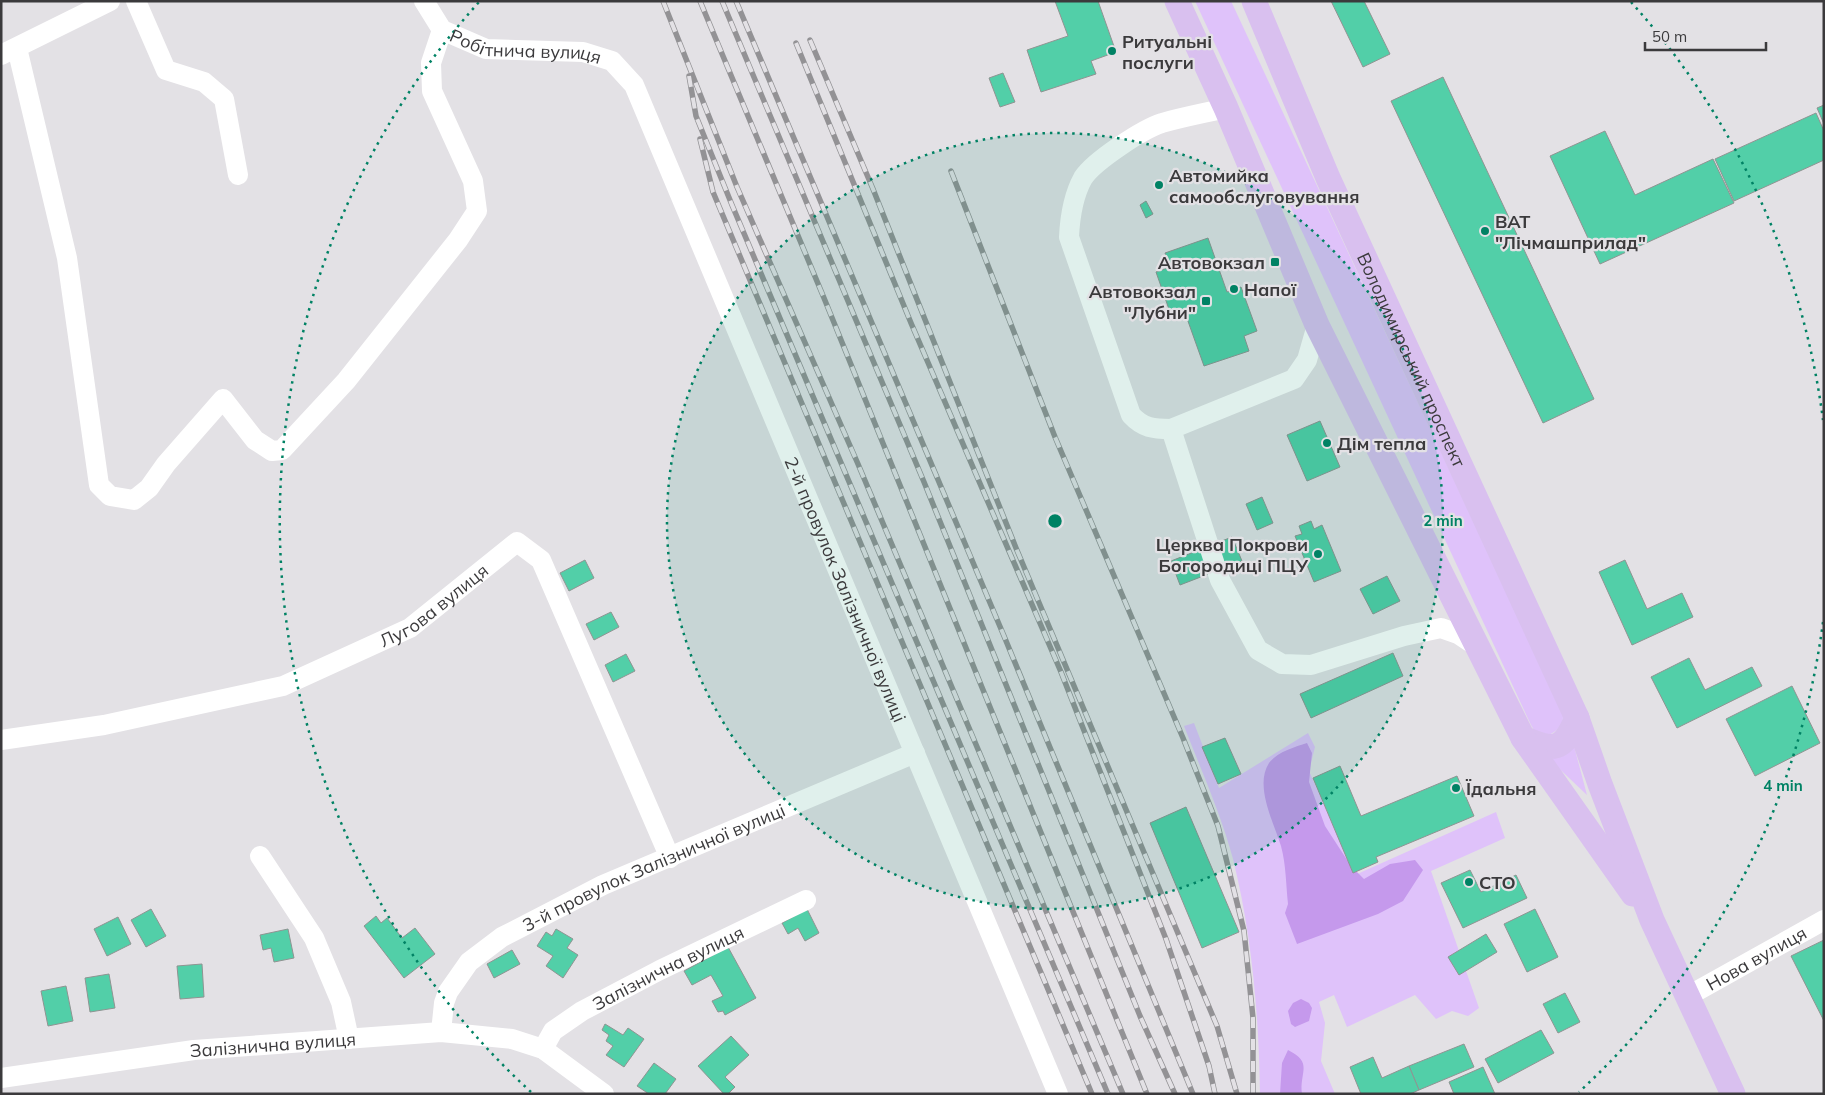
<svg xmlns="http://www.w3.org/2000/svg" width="1825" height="1095" font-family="Mulish,sans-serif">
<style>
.green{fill:#dfc2fa}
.forest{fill:#c599ec}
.building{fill:#52cfa8;stroke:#8f9492}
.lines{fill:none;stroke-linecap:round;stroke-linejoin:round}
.minor{stroke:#fff;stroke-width:20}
.major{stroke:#d9c0ef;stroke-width:25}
.rail-casing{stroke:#939295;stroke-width:5.5}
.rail{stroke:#e3e1e5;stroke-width:4;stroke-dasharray:11;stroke-linecap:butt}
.ring{fill:none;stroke:#008264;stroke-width:2.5;stroke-dasharray:2.5 5}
.poi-dot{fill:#008264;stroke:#e3e1e5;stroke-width:2}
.labels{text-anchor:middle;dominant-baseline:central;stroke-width:4.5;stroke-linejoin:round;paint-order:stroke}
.poi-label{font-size:18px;font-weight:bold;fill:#3b3a3c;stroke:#e3e1e5;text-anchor:start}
.street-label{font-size:18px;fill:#3b3a3c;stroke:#e3e1e5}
.centre{fill:#008264;stroke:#e3e1e5;stroke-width:2.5}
.ring-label{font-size:15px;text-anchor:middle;font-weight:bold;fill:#008264;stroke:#e3e1e5;stroke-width:4.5;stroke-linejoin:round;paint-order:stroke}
</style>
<rect width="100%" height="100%" fill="#e3e1e5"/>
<g class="green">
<path d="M1195,1H1231L1563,714C1564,725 1558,730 1549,735L1534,730L1531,725Z"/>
<path d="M1194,723L1219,788L1308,733L1315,747L1309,771L1355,875L1496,812L1505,838L1431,871L1479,1008L1468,1016L1452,1011L1436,1019L1415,995L1347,1027L1334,995L1319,1002L1325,1023L1321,1061L1335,1094H1260C1259,1016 1252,935 1233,859C1221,814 1201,770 1184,726Z"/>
<path d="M1574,746L1587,795L1548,758Z"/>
</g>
<g class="forest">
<path d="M1307,743L1312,753L1309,782L1325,826L1351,866L1364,879L1390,864L1415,860L1423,870L1403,901L1378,914L1297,944L1285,913L1288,904C1286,885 1286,864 1281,846C1274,823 1254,786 1269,763C1277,752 1295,747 1307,743Z"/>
<path d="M1301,999L1309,1003L1312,1008L1309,1021L1295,1027L1291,1024L1288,1011L1293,1003Z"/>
<path d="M1288,1050C1314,1063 1299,1072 1302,1094H1280L1282,1063Z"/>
</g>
<g class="building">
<path d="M1055,1H1098L1116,52L1091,61L1096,74L1041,92L1027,50L1068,36Z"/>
<path d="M1331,1H1364L1390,54L1363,67Z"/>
<path d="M1003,73L1015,102L1000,107L989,78Z"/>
<path d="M1443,77L1594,399L1543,423L1391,101Z"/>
<path d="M1824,105V124L1817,108Z"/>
<path d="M1816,113L1824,131V160L1734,201L1715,159Z"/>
<path d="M1605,131L1635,195L1713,159L1734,203L1600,264L1550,156Z"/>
<path d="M1146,201L1153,214L1146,218L1140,205Z"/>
<path d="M1208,238L1227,292L1241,287L1257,331L1244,336L1249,351L1204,366L1184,310L1171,315L1156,272L1170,267L1165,253Z"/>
<path d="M1320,421L1340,467L1307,481L1287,435Z"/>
<path d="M1262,497L1273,523L1257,530L1246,504Z"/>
<path d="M1311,521L1314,529L1322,525L1341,571L1314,582L1295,536L1302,534L1299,526Z"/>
<path d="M1232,537L1242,561L1180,585L1171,561Z"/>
<path d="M585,560L594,578L569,591L560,573Z"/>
<path d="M1625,560L1647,609L1682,593L1693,617L1632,645L1599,572Z"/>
<path d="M1387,576L1400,601L1373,614L1360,589Z"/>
<path d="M611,612L619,627L594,640L586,624Z"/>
<path d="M1393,653L1403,676L1311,718L1300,694Z"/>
<path d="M626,654L635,671L613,682L605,665Z"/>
<path d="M1689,658L1705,690L1752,667L1762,686L1677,728L1651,677Z"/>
<path d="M1792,686L1820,743L1755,776L1726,719Z"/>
<path d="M1225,738L1241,774L1218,784L1202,747Z"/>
<path d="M1340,766L1361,816L1457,776L1474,816L1376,857L1378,862L1353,873L1313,778Z"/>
<path d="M1186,807L1239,932L1202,948L1150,823Z"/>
<path d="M1470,870L1481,892L1516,875L1527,898L1463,928L1441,883Z"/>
<path d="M151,909L166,936L146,947L131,920Z"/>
<path d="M807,909L819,933L805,941L798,928L788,934L782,923Z"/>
<path d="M1535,909L1558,957L1527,972L1504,924Z"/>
<path d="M376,916L381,923L387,918L402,938L415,928L435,954L404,978L364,926Z"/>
<path d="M118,917L131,944L107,956L94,929Z"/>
<path d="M288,929L294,958L274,962L271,948L263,950L260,935Z"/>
<path d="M556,929L573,939L567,948L578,955L563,978L546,966L553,956L537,946L546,932L552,936Z"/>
<path d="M1486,934L1497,952L1459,975L1448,957Z"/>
<path d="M1824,940V1021L1791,956Z"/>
<path d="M728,947L756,998L725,1015L723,1011L718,1012L712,1001L723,996L711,975L692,985L684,971Z"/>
<path d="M512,950L520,964L494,978L487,964Z"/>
<path d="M202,964L204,997L180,999L177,966Z"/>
<path d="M109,974L115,1008L90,1012L85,978Z"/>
<path d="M66,986L73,1021L48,1026L41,991Z"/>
<path d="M1565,993L1580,1022L1558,1033L1543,1004Z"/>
<path d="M605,1024L623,1035L628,1028L644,1039L624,1067L606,1055L613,1046L606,1041L609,1035L602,1030Z"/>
<path d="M1541,1030L1554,1053L1498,1083L1485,1059Z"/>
<path d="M731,1036L749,1055L725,1077L735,1087L728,1094H724L698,1066Z"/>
<path d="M1464,1044L1474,1067L1419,1090L1409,1066Z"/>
<path d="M1373,1057L1382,1078L1409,1066L1419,1090L1410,1094H1361L1350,1067Z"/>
<path d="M654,1063L676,1079L665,1094H649L637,1086Z"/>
<path d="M1483,1067L1495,1094H1454L1449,1082Z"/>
</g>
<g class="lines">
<g class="minor">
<path d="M136,1L166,70L204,82L224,99L238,175"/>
<path id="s1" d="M424,1L442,30L486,49L583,52L612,61L634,85L1058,1094"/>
<path d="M17,48L67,258L99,485L110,496L134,500L149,488L166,464L223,399L255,440L272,451L282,450L346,381L458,240L477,211L473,181L432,91L431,63L442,30"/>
<path d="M1,55L110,1"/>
<path d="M1226,108C1205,113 1183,117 1162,123C1143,129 1094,161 1083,178C1073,196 1070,216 1069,237L1131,415C1143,428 1153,429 1171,429L1294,379L1307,360L1317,325"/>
<path d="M1171,429L1220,580L1258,650L1282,664L1311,665L1404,636L1441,628L1458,634L1479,648"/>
<path id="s2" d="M1,740L104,725L283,686L410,628L517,542L541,560L670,858"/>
<path d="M260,856L314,938L341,1002L349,1039"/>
<path id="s3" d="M1688,996L1824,920"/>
<path id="s4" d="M441,1032L444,1003L448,992L469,962L502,937L603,885L915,753"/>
<path id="s5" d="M543,1049L553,1031L582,1011L660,970L806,900"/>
<path id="s6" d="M1,1078L194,1050L441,1032L512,1039L543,1049L604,1094"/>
</g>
<g class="major">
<path d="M1177,1L1226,108L1317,325L1523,738C1554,752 1563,751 1577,718"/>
<path id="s7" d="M1254,1L1328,178L1577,718L1600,784L1652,920L1733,1094"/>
<path d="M1523,738L1633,894"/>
</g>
<g class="rail-casing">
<g id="rail">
<path d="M663,1L737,187L858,464L1123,1094"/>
<path d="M700,1L824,298L1147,1094"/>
<path d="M722,1L924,482L1140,1016L1175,1094"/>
<path d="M736,1L1004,636L1193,1094"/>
<path d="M810,40L873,189L1016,548L1217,1026L1237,1094"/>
<path d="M796,43L911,323L1061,672L1166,939L1209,1066L1215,1094"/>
<path d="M689,76L696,116L732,205L1108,1094"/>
<path d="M700,139L713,192L1092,1094"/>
<path d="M951,171L1055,437L1183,738L1218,826L1244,931L1253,1018V1094"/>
</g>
</g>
<use href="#rail" class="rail"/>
</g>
<circle cx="1055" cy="521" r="388" fill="#008264" fill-opacity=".12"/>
<g class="ring">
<circle cx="1055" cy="521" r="388"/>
<path d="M1823 622A775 775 0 0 1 1579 1092M531 1092A775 775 0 0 1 479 2M1631 2A775 775 0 0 1 1823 420"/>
</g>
<g class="poi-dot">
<circle cx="1112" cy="51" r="5"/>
<circle cx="1159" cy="185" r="5"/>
<circle cx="1485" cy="231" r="5"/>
<rect x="1270" y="257" width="10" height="10" rx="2.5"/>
<circle cx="1234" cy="289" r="5"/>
<rect x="1201" y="296" width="10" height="10" rx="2.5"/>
<circle cx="1327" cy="443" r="5"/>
<circle cx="1318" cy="554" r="5"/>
<circle cx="1456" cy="788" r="5"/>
<circle cx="1469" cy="882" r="5"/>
</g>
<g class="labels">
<g class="poi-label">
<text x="1122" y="41">Ритуальні<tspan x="1122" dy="21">послуги</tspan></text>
<text x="1169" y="175">Автомийка<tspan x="1169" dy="21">самообслуговування</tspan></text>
<text x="1495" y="221">ВАТ<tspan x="1495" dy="21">"Лічмашприлад"</tspan></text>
<text x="1265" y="262" text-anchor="end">Автовокзал</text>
<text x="1244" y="289">Напої</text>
<text x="1196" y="291" text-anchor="end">Автовокзал<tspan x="1196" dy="21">"Лубни"</tspan></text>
<text x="1337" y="443">Дім тепла</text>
<text x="1308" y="544" text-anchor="end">Церква Покрови<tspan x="1308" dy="21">Богородиці ПЦУ</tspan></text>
<text x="1466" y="788">Їдальня</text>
<text x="1479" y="882">СТО</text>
</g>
<g class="street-label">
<text stroke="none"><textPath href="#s1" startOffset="121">Робітнича вулиця</textPath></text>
<text stroke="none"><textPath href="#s7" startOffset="392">Володимирський проспект</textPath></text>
<text stroke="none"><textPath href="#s1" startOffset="789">2-й провулок Залізничної вулиці</textPath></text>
<text stroke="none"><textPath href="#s2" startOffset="459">Лугова вулиця</textPath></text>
<text stroke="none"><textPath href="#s4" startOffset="286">3-й провулок Залізничної вулиці</textPath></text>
<text stroke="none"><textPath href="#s3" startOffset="78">Нова вулиця</textPath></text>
<text stroke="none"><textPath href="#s5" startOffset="152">Залізнична вулиця</textPath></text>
<text stroke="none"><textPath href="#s6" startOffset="274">Залізнична вулиця</textPath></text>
</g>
</g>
<circle cx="1055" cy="521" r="8" class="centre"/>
<g class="ring-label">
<text x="1443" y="526">2 min</text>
<text x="1783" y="791">4 min</text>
</g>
<rect width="1825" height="1095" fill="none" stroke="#3b3a3c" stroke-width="5"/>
<path d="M1645 42v8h121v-8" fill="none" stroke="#3b3a3c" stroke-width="2.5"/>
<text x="1652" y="42" font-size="15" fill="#3b3a3c" stroke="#e3e1e5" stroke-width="4" paint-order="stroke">50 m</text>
</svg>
